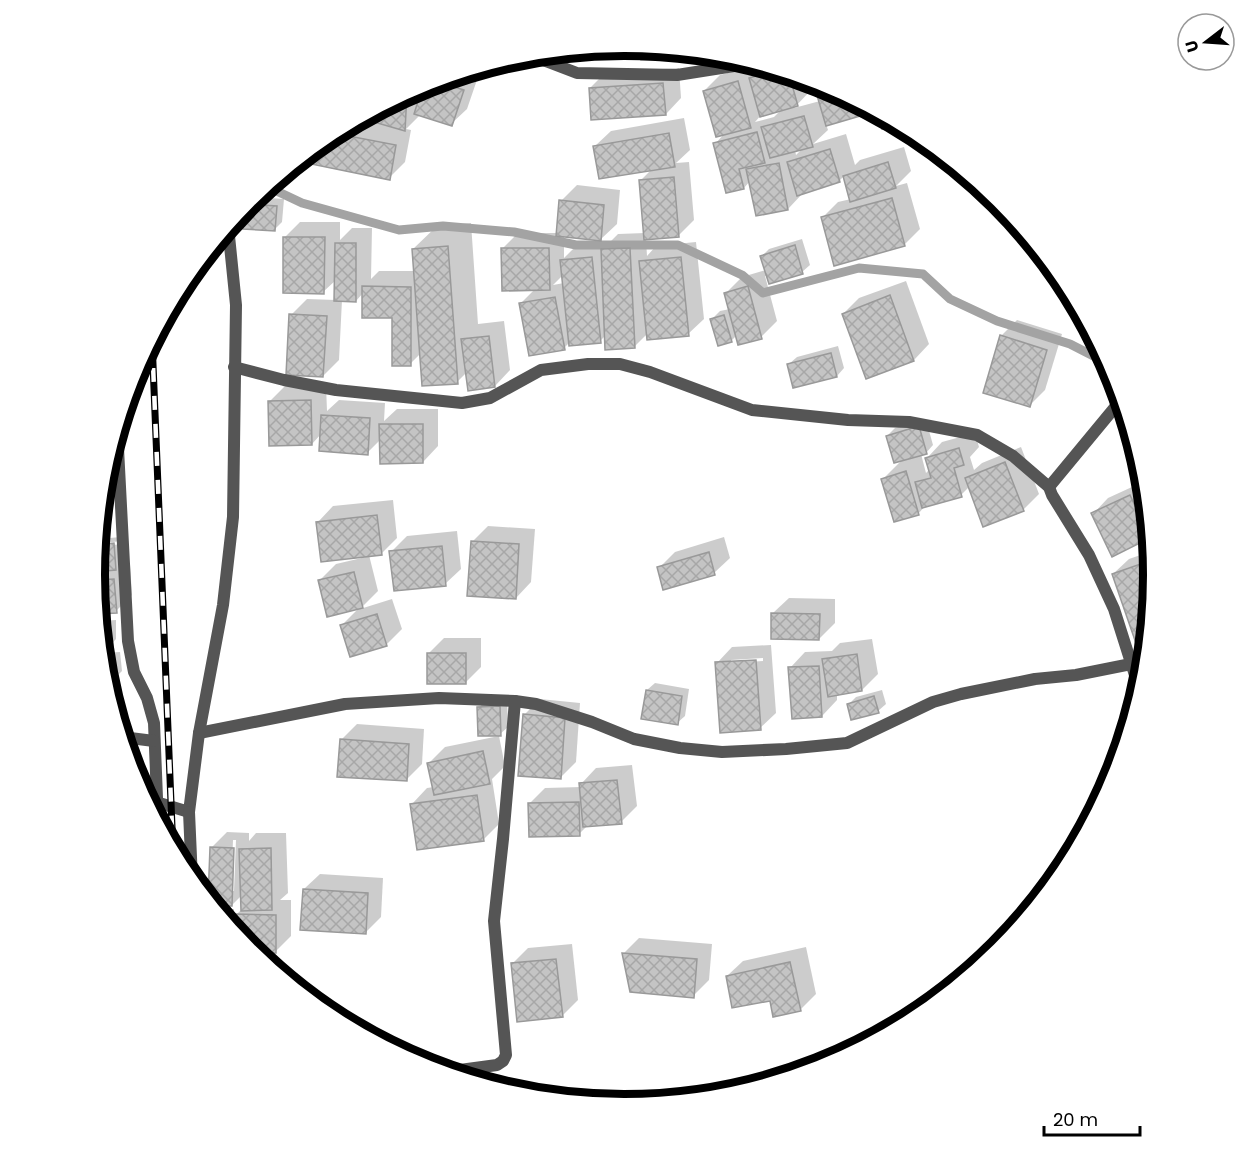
<svg xmlns="http://www.w3.org/2000/svg" width="1248" height="1150" font-family="Poppins,sans-serif">
<style>
.shadow{fill:#0003;fill-rule:evenodd}
.lines{fill:none;stroke-linecap:round;stroke-linejoin:round}
.stream{stroke:#a3a3a3;stroke-width:9}
.building{fill:url(#building-cross-hatch);stroke:#999;stroke-width:1.5}
.minor{stroke:#555;stroke-width:12}
.rail-casing{stroke:#000;stroke-width:7}
.rail{stroke:#fff;stroke-width:4.5;stroke-dasharray:14;stroke-linecap:butt}
.rim{fill:none;stroke:#000;stroke-width:8}
</style>
<defs>
<pattern id="building-cross-hatch" width="8" height="8" patternUnits="userSpaceOnUse" patternTransform="scale(1.5)"><rect width="8" height="8" fill="#c4c4c4"/><path d="M0 0l8 8M0 8l8-8" fill="none" stroke="#a7a7a7"/></pattern>
</defs>
<rect width="100%" height="100%" fill="#fff"/>
<g class="shadow">
<path d="M643,47L681,51L674,58H643Z"/>
<path d="M753,66L756,74L763,66L811,81L813,88L794,108L820,101L818,93L825,85L870,108L866,112L826,124L828,130L813,144L846,134L855,165L860,160L904,147L911,171L896,186L907,183L920,229L904,245L822,218L838,202L851,199L844,176L839,181L803,193L788,209L750,181L744,188L727,192L715,144L725,133L704,91L720,75ZM782,109L774,117L755,122L762,114ZM803,148L796,155L795,150Z"/>
<path d="M679,68L681,98L666,114L590,88L606,72Z"/>
<path d="M468,71L479,74L467,109L451,124L421,114L406,129L411,130L405,162L389,178L313,163L316,145L330,134L358,119L369,121L370,113L421,85L422,93L425,84Z"/>
<path d="M684,118L690,150L676,163L689,162L694,220L678,236L646,239L647,256L656,246L696,242L704,319L688,334L648,333L634,347L606,335L600,341L568,344L564,348L521,303L535,289L502,249L518,233H558L561,201L577,185L620,190L617,224L601,239L564,236V258L577,245L607,242V245L618,234L645,233L641,180L652,169L595,146L611,131ZM563,275L564,283L553,285Z"/>
<path d="M254,197L284,199L282,222L275,229L246,204Z"/>
<path d="M300,222H340V240L352,228H372L371,279L379,271H415L413,249L437,226L471,223L478,324L504,321L510,370L495,386L467,372L457,382L421,353L410,364L393,316L363,293L356,301L342,300L339,360L323,376L291,315L307,299L336,300V280L323,292L285,237Z"/>
<path d="M802,239L810,265L802,272L765,276L777,321L761,337L737,335L731,341L712,319L720,311L730,309L726,293L742,277L766,270L762,256L769,249Z"/>
<path d="M906,281L929,344L914,360L843,314L859,298Z"/>
<path d="M1017,320L1062,334L1045,390L1030,405L1001,336Z"/>
<path d="M838,346L844,368L837,376L789,364L797,357Z"/>
<path d="M326,385L327,411L339,400L385,403L384,421L397,409H438V446L423,462L381,439L367,453L321,434L312,444L270,401L285,386Z"/>
<path d="M926,420L933,445L926,453L921,454L926,473L930,469L927,458L942,442L975,433L979,447L970,457L974,470L982,463L1021,447L1039,494L1023,510L969,487L961,495L926,505L918,514L883,479L903,459L887,436L895,428Z"/>
<path d="M108,458L110,467L104,473V471Z"/>
<path d="M1145,481L1150,536L1113,555L1093,514L1108,498Z"/>
<path d="M393,500L397,538L381,554L369,555L378,591L360,609L392,599L402,629L386,645L342,625L359,608L320,580L336,564L366,557L365,555L318,522L333,506Z"/>
<path d="M488,526L535,529L531,582L516,598L472,542Z"/>
<path d="M457,531L461,569L445,584L391,552L407,536Z"/>
<path d="M121,537L130,564L132,595L116,611L98,613L94,575L97,547L121,544V541L97,544L98,539Z"/>
<path d="M724,537L730,558L714,573L659,568L675,552Z"/>
<path d="M1152,551L1154,575L1147,647L1113,574L1129,559Z"/>
<path d="M789,598L835,599V623L819,639L773,613Z"/>
<path d="M116,620V639L109,647H101L99,621Z"/>
<path d="M444,638H481V667L466,682L428,654Z"/>
<path d="M872,639L878,674L862,690L837,694V700L822,716L790,668L805,652L832,651L840,643Z"/>
<path d="M771,645L776,713L760,728L717,663L732,647ZM763,658V661L731,663V660Z"/>
<path d="M120,652L122,671L114,679L105,680L102,653Z"/>
<path d="M655,683L689,689L685,716L677,723L647,690Z"/>
<path d="M882,690L886,704L878,711L848,705L856,697Z"/>
<path d="M507,699L508,727L500,734L479,708L486,700Z"/>
<path d="M540,699L580,703L576,762L560,778L524,715Z"/>
<path d="M357,724L424,729L422,764L406,780L341,740Z"/>
<path d="M499,736L505,766L492,779L499,824L483,840L412,804L427,788L434,787L429,763L445,747Z"/>
<path d="M632,765L637,806L621,822L588,825L579,834L529,804L545,788L581,787V784L596,768Z"/>
<path d="M227,832L249,833V841L256,833H286L288,893L280,900H291V936L275,952L249,950L216,909H234V917L242,909V895L232,905L212,847ZM233,840H236L234,891H231Z"/>
<path d="M320,874L383,878L381,917L365,933L304,889Z"/>
<path d="M639,938L712,944L709,980L693,996L624,953Z"/>
<path d="M572,944L578,1000L562,1016L512,964L528,948Z"/>
<path d="M806,947L816,994L800,1010L727,976L743,961Z"/>
</g>
<g class="lines">
<path class="stream" d="M266,186L302,203L399,230L443,226L514,232L576,245H678L742,275L763,293L859,268L923,274L950,299L997,321L1070,344L1109,364"/>
</g>
<g class="building">
<path d="M641,47L674,50V59L641,60Z"/>
<path d="M777,70L789,74L798,106L760,117L749,78Z"/>
<path d="M436,81L464,90L452,126L414,114L423,85Z"/>
<path d="M738,81L751,128L716,137L703,91Z"/>
<path d="M663,83L666,115L591,120L589,88Z"/>
<path d="M831,88L864,105L867,114L826,126L816,92Z"/>
<path d="M407,93L405,131L367,120L368,114Z"/>
<path d="M879,113L900,125L882,129Z"/>
<path d="M804,116L813,147L770,158L761,127Z"/>
<path d="M757,132L765,163L739,169L744,189L726,193L713,143Z"/>
<path d="M333,133L396,145L390,180L311,164L315,147Z"/>
<path d="M669,133L675,167L599,179L593,146Z"/>
<path d="M830,149L840,182L797,196L787,162Z"/>
<path d="M888,162L896,188L850,202L843,176Z"/>
<path d="M779,163L788,210L756,216L746,169Z"/>
<path d="M674,177L679,237L644,240L639,180Z"/>
<path d="M892,198L905,246L834,266L821,217Z"/>
<path d="M559,200L604,205L601,241L556,236Z"/>
<path d="M246,204L277,206L275,231L243,229L244,206Z"/>
<path d="M283,237H325L324,294L283,293Z"/>
<path d="M335,243H356V302L334,301Z"/>
<path d="M795,245L803,274L769,284L760,256Z"/>
<path d="M448,246L458,384L422,386L412,249Z"/>
<path d="M501,248H549L550,290L502,291Z"/>
<path d="M630,248L635,348L605,350L601,249Z"/>
<path d="M592,257L601,343L569,346L560,260Z"/>
<path d="M681,257L689,336L647,340L639,261Z"/>
<path d="M362,286L411,287V366H392V318H362Z"/>
<path d="M748,286L762,339L738,345L724,293Z"/>
<path d="M890,295L914,361L866,379L842,314Z"/>
<path d="M555,297L565,350L529,356L519,303Z"/>
<path d="M289,314L327,316L323,377L286,375Z"/>
<path d="M724,315L732,342L718,346L710,319Z"/>
<path d="M1000,335L1047,350L1030,407L983,393Z"/>
<path d="M489,336L495,387L468,391L461,339Z"/>
<path d="M831,353L837,377L793,388L787,364Z"/>
<path d="M311,400L312,445L269,446L268,401Z"/>
<path d="M321,415L370,418L368,455L319,451Z"/>
<path d="M379,424H423V463L380,464Z"/>
<path d="M919,426L927,454L894,463L886,436Z"/>
<path d="M959,448L964,465L954,468L962,497L922,508L915,482L931,478L925,458Z"/>
<path d="M1005,462L1024,511L983,527L965,478Z"/>
<path d="M906,471L919,515L894,522L881,479Z"/>
<path d="M1130,495L1150,538L1112,557L1091,513Z"/>
<path d="M377,515L382,555L321,562L316,522Z"/>
<path d="M471,541L519,544L516,599L467,596Z"/>
<path d="M114,543L116,570L94,572L97,545Z"/>
<path d="M442,546L446,586L394,591L389,551Z"/>
<path d="M709,552L715,575L663,590L657,567Z"/>
<path d="M1152,560L1154,575L1147,649L1139,652L1112,574Z"/>
<path d="M354,572L363,608L327,617L318,580Z"/>
<path d="M114,579L117,613L98,614L95,580Z"/>
<path d="M771,613L820,614L819,640L771,639Z"/>
<path d="M377,614L387,646L350,657L340,625Z"/>
<path d="M99,627H109V648L101,649Z"/>
<rect x="427" y="653" width="39" height="31"/>
<path d="M857,654L862,691L828,697L822,659Z"/>
<path d="M102,659H113L115,680L105,681Z"/>
<path d="M756,660L761,730L720,733L715,662Z"/>
<path d="M819,666L822,717L792,719L788,667Z"/>
<path d="M646,690L682,696L678,725L641,719Z"/>
<path d="M874,696L879,713L851,720L847,704Z"/>
<path d="M500,706L501,736H478L477,707Z"/>
<path d="M523,714L565,718L561,779L518,776Z"/>
<path d="M340,739L409,744L407,781L337,777Z"/>
<path d="M483,751L490,784L434,795L427,763Z"/>
<path d="M617,780L622,824L583,827L579,783Z"/>
<path d="M477,795L484,841L417,850L410,804Z"/>
<path d="M579,802L580,836L529,837L528,803Z"/>
<path d="M210,847L234,848L232,906H213L208,900Z"/>
<path d="M271,848L272,910L241,911L239,849Z"/>
<path d="M303,889L368,893L366,934L300,930Z"/>
<path d="M235,914L276,915V953H253L249,950L234,932Z"/>
<path d="M622,953L697,959L694,998L630,992Z"/>
<path d="M556,959L563,1017L517,1022L511,963Z"/>
<path d="M790,962L801,1011L773,1017L770,1001L732,1008L726,976Z"/>
</g>
<g class="lines">
<g class="minor">
<path d="M519,56L543,60L577,73L677,75L753,63"/>
<path d="M234,367L284,380L336,390L462,403L490,398L541,370L588,364H620L650,372L752,410L848,420L909,422L977,435L1013,456L1049,487L1052,495L1089,555L1114,609L1140,691"/>
<path d="M117,429L128,641L134,672L147,698L154,723L158,823"/>
<path d="M1049,487L1116,406L1123,403"/>
<path d="M199,733L345,704L439,698L515,701L536,704L592,722L634,739L680,748L722,752L786,749L847,743L933,702L961,694L1035,679L1076,675L1131,664"/>
<path d="M122,737L154,741"/>
<path d="M146,799L189,812L199,733L223,605L233,517L236,305L228,226"/>
<path d="M189,812L192,880"/>
<path d="M445,1072L497,1065L503,1061L506,1055L494,921L503,839L515,701"/>
</g>
<g class="rail-casing">
<path id="rail" d="M152,340L173,851"/>
</g>
<use href="#rail" class="rail"/>
</g>
<path d="M0 0H1248V1150H0ZM105 575a519 519 0 1 1 1038 0a519 519 0 1 1-1038 0Z" fill="#fff" fill-rule="evenodd"/>
<path class="rim" d="M105 575a519 519 0 1 1 1038 0a519 519 0 1 1-1038 0Z"/>
<g transform="translate(1206 42) rotate(253)"><circle r="28" fill="#ffffff" stroke="#999999" stroke-width="1.5"/>
<path d="M0-4.5L10 22L0 15L-10 22Z" fill="#000000"/>
<text y="-9" font-size="16" font-weight="bold" text-anchor="middle" fill="#000000">U</text>
</g>
<path d="M1044 1126v9h96v-9" fill="none" stroke="#000000" stroke-width="3"/>
<text x="1053" y="1126" font-size="18" fill="#000000" stroke="#ffffff" stroke-width="4.5" paint-order="stroke">20 m</text>
</svg>
